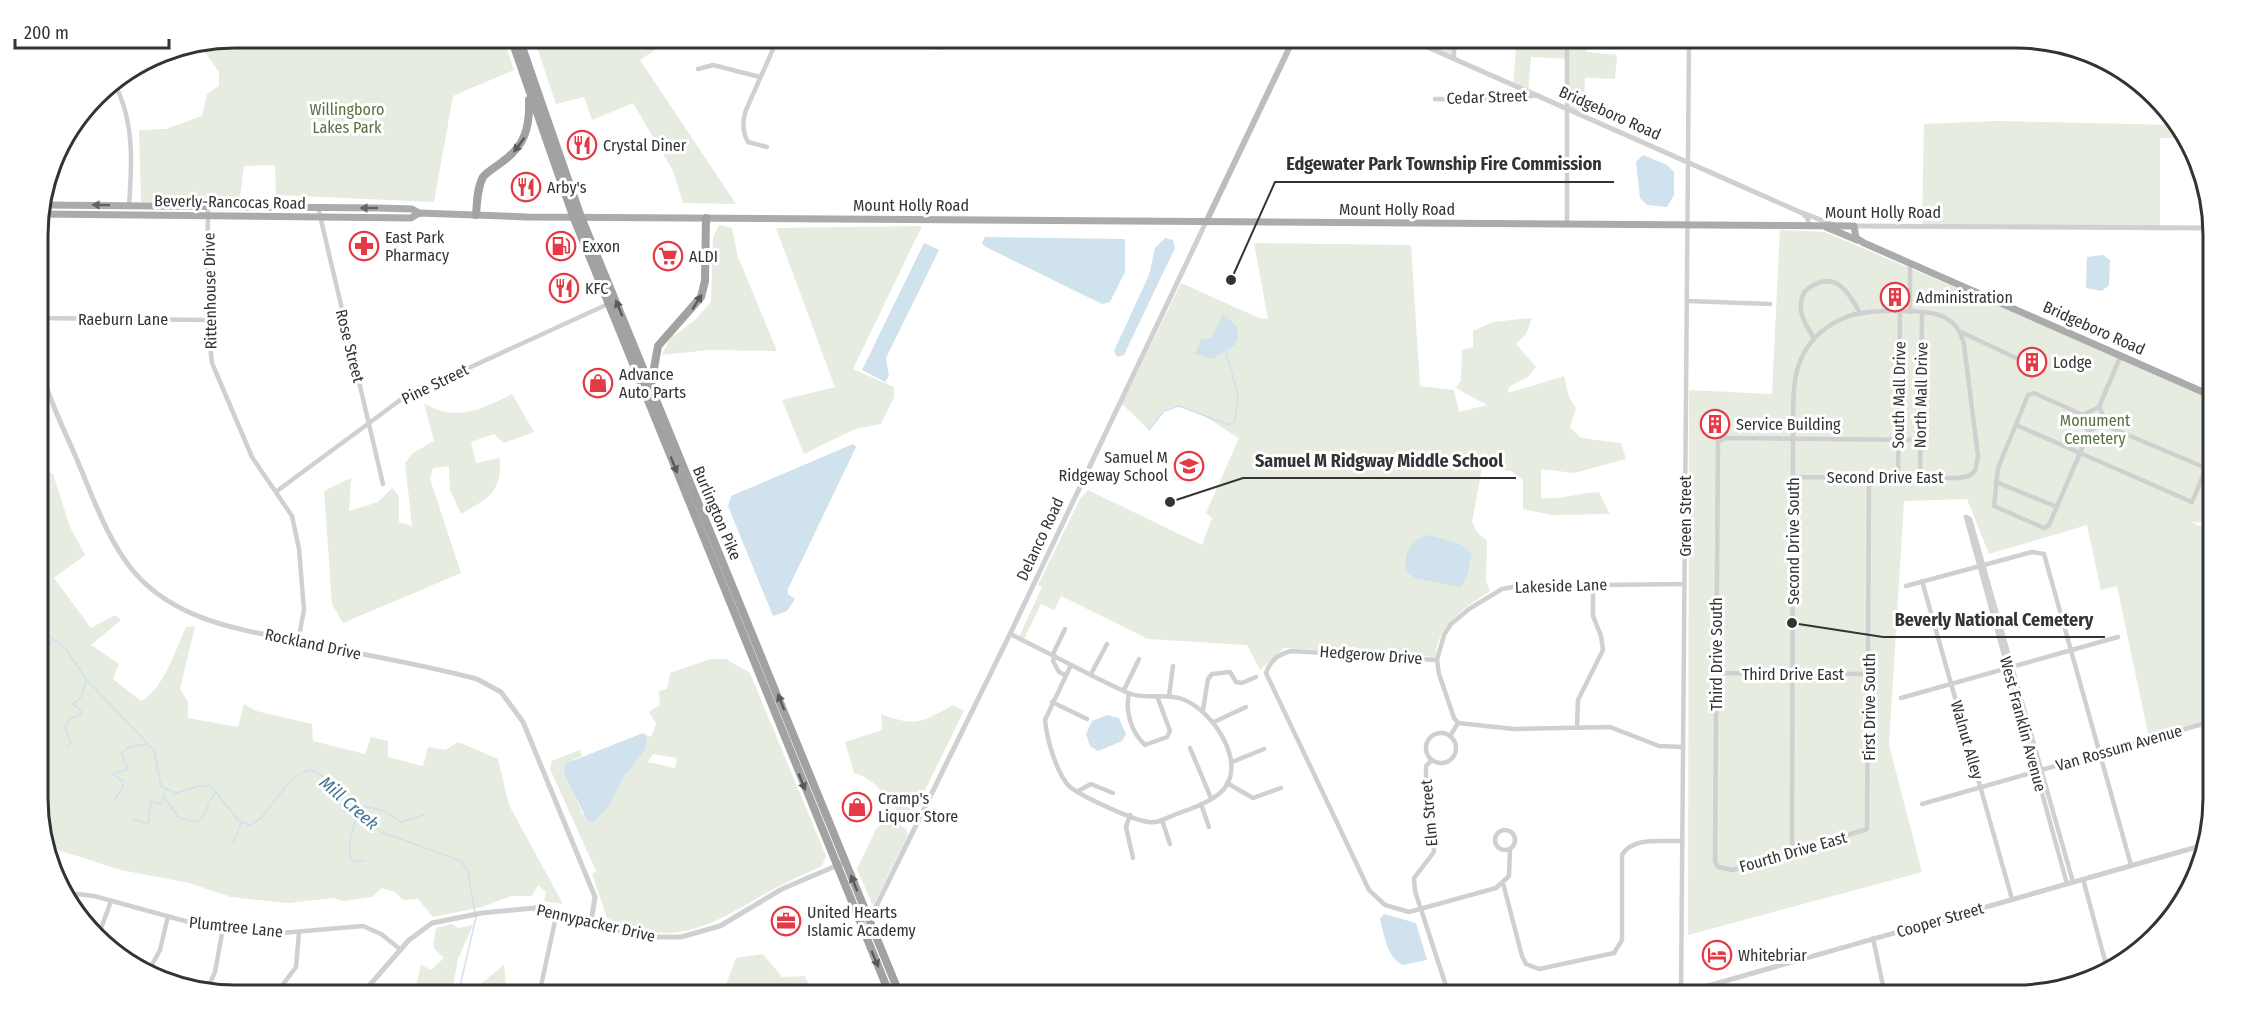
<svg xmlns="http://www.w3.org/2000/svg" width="2251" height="1033" font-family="'Fira Sans Condensed',sans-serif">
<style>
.green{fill:#e6ecdf;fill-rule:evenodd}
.water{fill:#cfe2ee}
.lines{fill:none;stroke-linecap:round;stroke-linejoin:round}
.stream{stroke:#cfe2ee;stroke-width:1.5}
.minor{stroke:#d0d0d0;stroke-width:4.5}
.tertiary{stroke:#d0d0d0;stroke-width:5}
.secondary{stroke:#bdbdbd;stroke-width:6}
.primary{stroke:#ababab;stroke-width:7}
.trunk{stroke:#a2a2a2;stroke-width:8}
.oneway{fill:#5a5a5a}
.oneway2{fill:#636363}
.labels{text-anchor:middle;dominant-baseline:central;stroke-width:6;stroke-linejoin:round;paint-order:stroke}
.street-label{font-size:16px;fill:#333;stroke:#fff}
.park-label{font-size:16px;fill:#56703f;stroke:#fff}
.poi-label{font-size:16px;fill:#333;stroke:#fff;text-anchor:start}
.water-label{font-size:18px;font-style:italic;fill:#3f7597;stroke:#fff}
.rim{fill:none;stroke:#333;stroke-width:3}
.leader{fill:none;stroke:#333;stroke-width:2}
.callout-dot{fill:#333;stroke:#fff;stroke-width:2}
.callout-label{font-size:18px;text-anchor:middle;font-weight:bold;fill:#333;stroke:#fff;stroke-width:6;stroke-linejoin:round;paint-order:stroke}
</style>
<rect width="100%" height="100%" fill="#fff"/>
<g class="green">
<path d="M235,38H503L514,70L453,96L434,202L276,195L275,165L244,166L239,204L141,202L139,130L166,129L202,116L207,94L219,86V72L200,45Z"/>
<path d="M534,38H673L640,60L736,204L683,203L673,171L633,103L592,120L584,97L556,104Z"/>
<path d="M1436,38H1459L1454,58L1430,49Z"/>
<path d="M1517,38H1587V52L1617,55L1615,79L1585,78L1583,117L1568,111V59L1531,57L1528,93L1513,85Z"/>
<path d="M1998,121L2177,125L2182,138H2160V227L1922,225L1924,124Z"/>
<path d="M719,225L732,228L738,257L777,351L709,350L662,355L670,339L696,319L711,302L713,237Z"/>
<path d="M922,226L853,369L894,387V397L881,424L855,429L804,454L782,400L835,387L776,228Z"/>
<path d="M1780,230L1825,232L2212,397L2213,523L2191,522L2213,532V720L2149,738L2117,586L2101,590L2087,525L1989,554L1967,499L1904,501L1889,745L1922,872L1688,935L1689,390L1772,394Z"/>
<path d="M1254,243L1411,245L1420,386L1454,390L1459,412L1487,405L1456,388L1461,380L1462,350L1473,347V331L1493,322L1532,318L1526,334L1516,344L1536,367L1528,377L1509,387L1508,393L1564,376L1569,397L1576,408L1570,427L1581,438L1621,443L1626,459L1574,473L1541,469V498C1561,500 1579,493 1599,492L1610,514L1552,515L1523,509V480L1511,471L1482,468L1472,522L1477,532L1487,541L1486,581L1490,591C1467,606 1435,626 1436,657L1284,648L1260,670L1247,645L1148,639L1061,596L1054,610L1041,604L1024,639L1019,637L1042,587L1038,585L1080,499L1088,490L1202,545L1212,518L1206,513L1239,438C1224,429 1189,402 1172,407C1161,411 1155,422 1149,430L1122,404L1181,283L1259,318L1268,319Z"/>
<path d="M512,394L534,432L504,443L494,434L471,442L476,463L500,458C501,494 490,497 461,514L450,490L449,466L433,468L430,479L461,573L343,623L332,604L324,491L351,478L349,511L378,502L392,488L399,496V522L412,526L405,463L413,453L434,441L424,403C455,423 482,409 512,394Z"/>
<path d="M38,467L53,474L70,527L85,555L54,578L91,628L115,615L121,620L91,645L119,664L113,679L141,701C162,692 177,647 186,627L195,626L180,689L188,702V718L238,727L244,704L256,711L312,724L313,741L365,754L371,737L388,741V757L423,766L428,747L445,750L458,742L498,759L509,805L563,904L544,901L546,892L538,885L532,896H511L482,907L433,917L418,899L403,900L395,892L382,888L372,897L343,901L333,898L287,903L231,897L189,883L121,870L49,847L39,824Z"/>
<path d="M710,659H726L750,673L826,856L822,866C802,875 782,884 763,895C708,927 671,949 607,918L592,874L596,871L550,769L552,761L580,750L582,756L574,759L564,769L583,815L610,804L622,779L646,749L647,739L643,733L651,737L656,724L649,712L660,705L659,691L667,689L670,673ZM653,754L677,758L675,768L648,762Z"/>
<path d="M953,705L964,711L910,820C887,807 883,781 854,773L845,742L882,730L881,714C916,727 921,723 953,705Z"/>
<path d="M889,818L906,829L908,835L873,906L857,869L876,829Z"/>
<path d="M452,924L458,928L473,925L458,959L451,995H414L421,965L431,970L444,958L433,947L436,928Z"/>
<path d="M763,954L782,977L805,976L813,995H722L736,958Z"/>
<path d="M504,965L507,995H467Z"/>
<path d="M1783,991L1848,992V995H1783Z"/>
</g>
<g class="water">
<path d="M1643,155L1667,165L1674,172V195L1667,207L1647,205L1640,198L1636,162Z"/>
<path d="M985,237L1125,239V272L1110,302L1102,304L984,246L982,243Z"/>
<path d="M1165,238L1173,240L1175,248L1124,355L1117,357L1114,351L1149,275L1155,248Z"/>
<path d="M924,243L939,250L886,358L889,376L885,382L862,370Z"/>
<path d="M2103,255L2110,260L2109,285L2102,291L2086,288L2087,257Z"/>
<path d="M1223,315L1237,326L1238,336L1235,345L1213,359L1195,354L1201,339L1211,338Z"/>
<path d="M853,444L856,447L788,589V594L795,599L787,611L773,616L728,506L731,496Z"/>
<path d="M1429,535L1460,544L1472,554L1466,579L1460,587L1415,578L1408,573C1400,557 1412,538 1429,535Z"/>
<path d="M1107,715L1119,718L1126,734L1122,741L1098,751L1090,746L1086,734L1092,721Z"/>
<path d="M643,733L647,739L646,749L622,779L610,804L594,822L587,820L565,775L564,769L567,763Z"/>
<path d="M1384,914L1416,923L1427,960L1403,965C1387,958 1384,934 1380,919Z"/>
</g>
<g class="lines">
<g class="stream">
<path d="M1149,430L1164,411L1179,406L1229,425L1235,421L1238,395L1226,352"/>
<path d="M39,628L66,649L86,679L154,750L161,786L176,793L199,786H211L239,821L250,825L261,818L290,781L303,772L311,770L321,775L333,790L381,832L461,861L468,872L475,913"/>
<path d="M39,656L45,654L52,640"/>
<path d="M67,748L71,743L65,727L71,718L81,715V711L73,704L81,697L86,680"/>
<path d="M334,793L344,811L356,817C353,832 346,845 352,860L357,862L365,860"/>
<path d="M164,796L178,817L196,822C208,815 207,801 217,791"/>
<path d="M114,800L122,789L123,781L112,774L128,769L121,753L130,747L147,744"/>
<path d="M351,805C373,808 383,808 400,822L424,815"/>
<path d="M133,819L148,824L151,801L161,804L166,790"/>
<path d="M233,842L241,823"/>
<path d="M462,984L498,995"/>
<path d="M458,995L476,917"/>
<path d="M506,995L519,993L526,995"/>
</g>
<g class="minor">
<path d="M905,38C924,46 944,54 961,38"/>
<path d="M1454,58V38"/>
<path d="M698,69L713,65L760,77"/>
<path d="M113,81C135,120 132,164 129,206"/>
<path d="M1435,99L1509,100L1538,95"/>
<path d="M767,147L748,142C742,131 742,121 746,110L778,38"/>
<path d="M208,206L207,320L212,363L252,457L292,516L299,549L304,610L298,641"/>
<path d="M318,207L383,484"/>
<path d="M1567,223V38"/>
<path d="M1687,301L1770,304"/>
<path d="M1910,312V263"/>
<path d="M38,318L207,320"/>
<path d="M1961,332L2018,359"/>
<path d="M1814,338C1804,323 1795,308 1805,291C1833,268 1847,289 1860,313"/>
<path d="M2099,407L2121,355"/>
<path d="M2102,424L2206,468"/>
<path d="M2016,425L2080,453L2049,525L2044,528L1994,506L1998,468L2028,395L2034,393L2083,415"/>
<path d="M2089,431L2083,425V415L2099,407L2103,415L2102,424L2089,431L2080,453L2192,502L2213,452"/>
<path d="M1869,477L1867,829L1733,870L1718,867L1715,861L1718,442L1725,438L1920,440"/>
<path d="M1898,477L1900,312"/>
<path d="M1920,477L1922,312"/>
<path d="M1996,482L2057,507"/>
<path d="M277,491L403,398L608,304"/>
<path d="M1966,517L1970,519L2073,882"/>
<path d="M1966,517L2067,884"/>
<path d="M1922,581L2012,899"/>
<path d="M1906,586L2032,552L2044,554L2131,865"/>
<path d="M1010,634C1050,653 1088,675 1128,693C1144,700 1165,693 1182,699C1212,709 1251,766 1220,793C1206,805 1183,811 1167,818C1162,821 1154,823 1149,822C1135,821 1075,794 1067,784C1055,768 1047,739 1045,720L1071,665"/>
<path d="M1053,654L1065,629"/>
<path d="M1055,656L1053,661L1059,672L1065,675"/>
<path d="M1437,660L1291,651C1278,655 1271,659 1266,673L1369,890L1385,905L1409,912L1496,888L1509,876L1510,849"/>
<path d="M1716,673L1870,674"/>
<path d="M1091,674L1107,644"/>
<path d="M1124,690L1139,659"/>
<path d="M1129,693C1125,711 1131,732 1145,745L1167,737L1170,731L1157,696"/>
<path d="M1169,696L1173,666"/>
<path d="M1901,698L2118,637"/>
<path d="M1052,702L1087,719"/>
<path d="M1203,710L1208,679L1212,674L1230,672L1236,682L1242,683L1256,677"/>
<path d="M1214,722L1246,707"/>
<path d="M1577,728L1578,700L1603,650L1601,636L1593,616V584"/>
<circle cx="1441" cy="748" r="15"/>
<path d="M1450,736L1458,723"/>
<path d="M1683,747L1659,746L1610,727L1514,729L1458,723L1454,718L1439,674L1437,660L1444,635L1451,624L1469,609L1502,589L1518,586L1684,584"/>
<path d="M1190,748L1211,798"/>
<path d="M1432,760L1426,766V776L1434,852L1414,878L1415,891L1449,995"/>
<path d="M1232,762L1264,749"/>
<path d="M1227,783L1253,798L1281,788"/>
<path d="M1078,791L1091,784L1113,793"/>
<path d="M1201,804L1209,827"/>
<path d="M1922,804L2213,721"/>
<path d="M1130,815L1126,827L1133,858"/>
<path d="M1162,820L1170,844"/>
<circle cx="1505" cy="840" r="10"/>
<path d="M1792,853L1793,439C1794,411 1790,377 1804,353C1813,337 1827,325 1844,318C1863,309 1926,308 1944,317C1956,323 1961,332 1964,345L1978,456L1975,471L1969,476L1959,478L1793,477"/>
<path d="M2083,879L2107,968"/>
<path d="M1503,883L1522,956L1526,964L1539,969L1614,953L1622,940V855C1633,836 1663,842 1682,841"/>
<path d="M68,893L94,896L196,924L235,930L282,933L363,926L381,934L400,949"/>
<path d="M99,934L111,901"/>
<path d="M1873,938L1885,995"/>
<path d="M148,972L160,950L168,916"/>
<path d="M207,990L215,972L223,928"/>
<path d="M1681,994L1689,38"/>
<path d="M275,995L296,967L299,932"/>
<path d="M539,995L557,912"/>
</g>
<g class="tertiary">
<path d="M1407,38L1802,213L1807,217L1809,225"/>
<path d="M1803,213L1834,225"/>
<path d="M1854,226L2212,228"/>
<path d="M38,321L40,215"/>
<path d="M38,343C40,387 64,427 80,467C95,503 109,542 134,572C178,623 245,630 307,643C364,655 421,664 477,679L501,692L523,722L595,897L591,922"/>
<path d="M869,921L1010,634L1207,220"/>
<path d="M361,995L409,940L432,923L482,913L535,908L573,916L640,937H681L720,926L782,889L845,862"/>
<path d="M1676,995L2204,845"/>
</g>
<path class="secondary" d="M1207,220L1294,38"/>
<g class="primary">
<path d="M43,205L379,208L412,209L419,213"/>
<path d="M40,214L411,218L419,213L527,217L1854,226L1856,238L1864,243L2212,396"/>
<path d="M1826,227L1857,240"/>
</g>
<g class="trunk">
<path d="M511,38L573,216L890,995"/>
<path d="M519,38L581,217L900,995"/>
<path d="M476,215C477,203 477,188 483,177C488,171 496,167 502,162C525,146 530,127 529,100"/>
<path d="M651,385L658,346L701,297L705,281L706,218"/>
</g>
</g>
<defs><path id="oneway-solid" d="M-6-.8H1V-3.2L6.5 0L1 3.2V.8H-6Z" transform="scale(1.5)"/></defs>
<g class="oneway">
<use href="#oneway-solid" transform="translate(519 145) rotate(127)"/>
<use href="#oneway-solid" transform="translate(697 302) rotate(-58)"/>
<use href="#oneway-solid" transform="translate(619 308) rotate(-112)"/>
<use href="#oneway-solid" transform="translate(674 465) rotate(68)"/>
<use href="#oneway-solid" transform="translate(781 702) rotate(-112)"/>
<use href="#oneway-solid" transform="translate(802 782) rotate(68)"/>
<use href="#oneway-solid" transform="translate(854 883) rotate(-112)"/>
<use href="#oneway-solid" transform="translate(875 959) rotate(67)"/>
</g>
<g class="oneway2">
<use href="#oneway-solid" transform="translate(101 205) rotate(-179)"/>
<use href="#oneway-solid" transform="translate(369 208) rotate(-180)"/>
</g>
<defs>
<g id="restaurant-ring" transform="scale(1.5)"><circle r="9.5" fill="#fff" stroke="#e63946" stroke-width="1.5"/><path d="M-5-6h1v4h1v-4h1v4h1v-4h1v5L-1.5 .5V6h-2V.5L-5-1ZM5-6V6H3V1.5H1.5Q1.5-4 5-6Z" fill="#e63946"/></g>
<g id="pharmacy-ring" transform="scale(1.5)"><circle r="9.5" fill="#fff" stroke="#e63946" stroke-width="1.5"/><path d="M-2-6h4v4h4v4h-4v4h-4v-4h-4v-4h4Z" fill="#e63946"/></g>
<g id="fuel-ring" transform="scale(1.5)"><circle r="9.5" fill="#fff" stroke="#e63946" stroke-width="1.5"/><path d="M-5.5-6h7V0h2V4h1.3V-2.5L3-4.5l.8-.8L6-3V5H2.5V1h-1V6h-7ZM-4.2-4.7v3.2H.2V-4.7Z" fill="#e63946"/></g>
<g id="supermarket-ring" transform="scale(1.5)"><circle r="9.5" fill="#fff" stroke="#e63946" stroke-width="1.5"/><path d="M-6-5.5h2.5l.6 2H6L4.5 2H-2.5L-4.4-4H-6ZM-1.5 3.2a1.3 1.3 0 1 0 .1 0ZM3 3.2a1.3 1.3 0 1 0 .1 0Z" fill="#e63946"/></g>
<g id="building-ring" transform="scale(1.5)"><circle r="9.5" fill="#fff" stroke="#e63946" stroke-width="1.5"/><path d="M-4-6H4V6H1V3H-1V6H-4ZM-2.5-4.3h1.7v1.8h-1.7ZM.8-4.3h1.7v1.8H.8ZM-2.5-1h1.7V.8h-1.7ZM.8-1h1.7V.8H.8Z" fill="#e63946"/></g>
<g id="shop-ring" transform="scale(1.5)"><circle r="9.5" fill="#fff" stroke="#e63946" stroke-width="1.5"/><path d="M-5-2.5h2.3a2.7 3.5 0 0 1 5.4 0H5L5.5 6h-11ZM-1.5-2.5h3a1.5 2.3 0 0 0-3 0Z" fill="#e63946"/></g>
<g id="school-ring" transform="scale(1.5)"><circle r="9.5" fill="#fff" stroke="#e63946" stroke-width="1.5"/><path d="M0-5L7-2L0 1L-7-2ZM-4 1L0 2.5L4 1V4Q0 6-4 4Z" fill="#e63946"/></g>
<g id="office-ring" transform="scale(1.5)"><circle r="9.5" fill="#fff" stroke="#e63946" stroke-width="1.5"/><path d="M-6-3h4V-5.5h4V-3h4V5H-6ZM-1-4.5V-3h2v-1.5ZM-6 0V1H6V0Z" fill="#e63946"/></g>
<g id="hotel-ring" transform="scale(1.5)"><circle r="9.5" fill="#fff" stroke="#e63946" stroke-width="1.5"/><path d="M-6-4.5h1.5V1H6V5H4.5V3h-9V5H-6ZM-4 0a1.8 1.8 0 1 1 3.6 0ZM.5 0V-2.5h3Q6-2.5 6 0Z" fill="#e63946"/></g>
</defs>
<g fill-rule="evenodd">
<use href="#restaurant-ring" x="582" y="145"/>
<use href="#restaurant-ring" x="526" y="187"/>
<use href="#pharmacy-ring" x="364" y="246"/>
<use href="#fuel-ring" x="561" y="246"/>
<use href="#supermarket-ring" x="668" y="256"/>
<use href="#restaurant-ring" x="564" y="288"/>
<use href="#building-ring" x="1895" y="297"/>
<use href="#building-ring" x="2032" y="362"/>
<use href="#shop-ring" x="598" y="383"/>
<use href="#building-ring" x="1715" y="424"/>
<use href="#school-ring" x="1189" y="466"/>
<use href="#shop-ring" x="857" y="807"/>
<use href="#office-ring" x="786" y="921"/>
<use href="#hotel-ring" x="1717" y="955"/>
</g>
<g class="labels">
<g class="street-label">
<text transform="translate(1487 97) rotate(-2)">Cedar Street</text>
<text transform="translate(1610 113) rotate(24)">Bridgeboro Road</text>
<text transform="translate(230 202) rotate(1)">Beverly-Rancocas Road</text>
<text x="911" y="205">Mount Holly Road</text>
<text x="1397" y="209">Mount Holly Road</text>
<text x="1883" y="212">Mount Holly Road</text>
<text transform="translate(210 291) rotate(-91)">Rittenhouse Drive</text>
<text x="123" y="319">Raeburn Lane</text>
<text transform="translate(2094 328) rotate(24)">Bridgeboro Road</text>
<text transform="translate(350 346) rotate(76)">Rose Street</text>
<text transform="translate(435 384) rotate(-26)">Pine Street</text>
<text transform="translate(1899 395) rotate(-89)">South Mall Drive</text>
<text transform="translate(1921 395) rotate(-89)">North Mall Drive</text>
<text x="1885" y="477">Second Drive East</text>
<text transform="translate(717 513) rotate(67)">Burlington Pike</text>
<text transform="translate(1685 516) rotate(-90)">Green Street</text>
<text transform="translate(1040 539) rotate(-65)">Delanco Road</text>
<text transform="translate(1793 541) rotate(-90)">Second Drive South</text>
<text transform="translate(1561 586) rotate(-2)">Lakeside Lane</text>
<text transform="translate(313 644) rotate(12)">Rockland Drive</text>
<text transform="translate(1716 654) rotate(-90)">Third Drive South</text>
<text transform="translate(1371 655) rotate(4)">Hedgerow Drive</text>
<text x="1793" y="674">Third Drive East</text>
<text transform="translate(1869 707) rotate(-90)">First Drive South</text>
<text transform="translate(2023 724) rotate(75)">West Franklin Avenue</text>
<text transform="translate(1967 740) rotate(74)">Walnut Alley</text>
<text transform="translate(2119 748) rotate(-16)">Van Rossum Avenue</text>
<text transform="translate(1429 813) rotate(-95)">Elm Street</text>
<text transform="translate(1793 852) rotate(-16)">Fourth Drive East</text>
<text transform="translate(1940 920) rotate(-16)">Cooper Street</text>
<text transform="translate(596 923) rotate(13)">Pennypacker Drive</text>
<text transform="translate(236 927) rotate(6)">Plumtree Lane</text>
</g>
<g class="park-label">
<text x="347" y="109">Willingboro<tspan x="347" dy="18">Lakes Park</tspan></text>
<text x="2095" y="420">Monument<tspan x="2095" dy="18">Cemetery</tspan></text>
</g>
<g class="poi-label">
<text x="603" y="145">Crystal Diner</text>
<text x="547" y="187">Arby's</text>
<text x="385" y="237">East Park<tspan x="385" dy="18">Pharmacy</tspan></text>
<text x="582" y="246">Exxon</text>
<text x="689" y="256">ALDI</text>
<text x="585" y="288">KFC</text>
<text x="1916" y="297">Administration</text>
<text x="2053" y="362">Lodge</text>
<text x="619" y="374">Advance<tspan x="619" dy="18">Auto Parts</tspan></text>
<text x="1736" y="424">Service Building</text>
<text x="1168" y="457" text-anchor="end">Samuel M<tspan x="1168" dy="18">Ridgeway School</tspan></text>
<text x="878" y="798">Cramp's<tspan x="878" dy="18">Liquor Store</tspan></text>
<text x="807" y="912">United Hearts<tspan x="807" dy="18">Islamic Academy</tspan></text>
<text x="1738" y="955">Whitebriar</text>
</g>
<g class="water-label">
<text transform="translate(349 803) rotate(41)">Mill Creek</text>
</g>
</g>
<path d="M0 0H2251V1033H0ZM235 48H2016A187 187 0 0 1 2203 235V798A187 187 0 0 1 2016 985H235A187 187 0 0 1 48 798V235A187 187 0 0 1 235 48Z" fill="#fff" fill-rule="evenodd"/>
<path class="rim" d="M235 48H2016A187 187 0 0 1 2203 235V798A187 187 0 0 1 2016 985H235A187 187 0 0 1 48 798V235A187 187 0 0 1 235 48Z"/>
<path class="leader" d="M1231 280L1275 182H1614M1170 502L1243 478H1516M1792 623L1883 637H2105"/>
<g class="callout-dot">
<circle cx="1231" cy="280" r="6"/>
<circle cx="1170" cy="502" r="6"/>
<circle cx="1792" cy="623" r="6"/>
</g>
<g class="callout-label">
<text x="1444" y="170">Edgewater Park Township Fire Commission</text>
<text x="1379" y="467">Samuel M Ridgway Middle School</text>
<text x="1994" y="626">Beverly National Cemetery</text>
</g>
<path d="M15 39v9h154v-9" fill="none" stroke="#333333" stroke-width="3"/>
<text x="24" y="39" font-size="18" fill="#333333" stroke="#ffffff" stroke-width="4.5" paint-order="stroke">200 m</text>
</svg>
